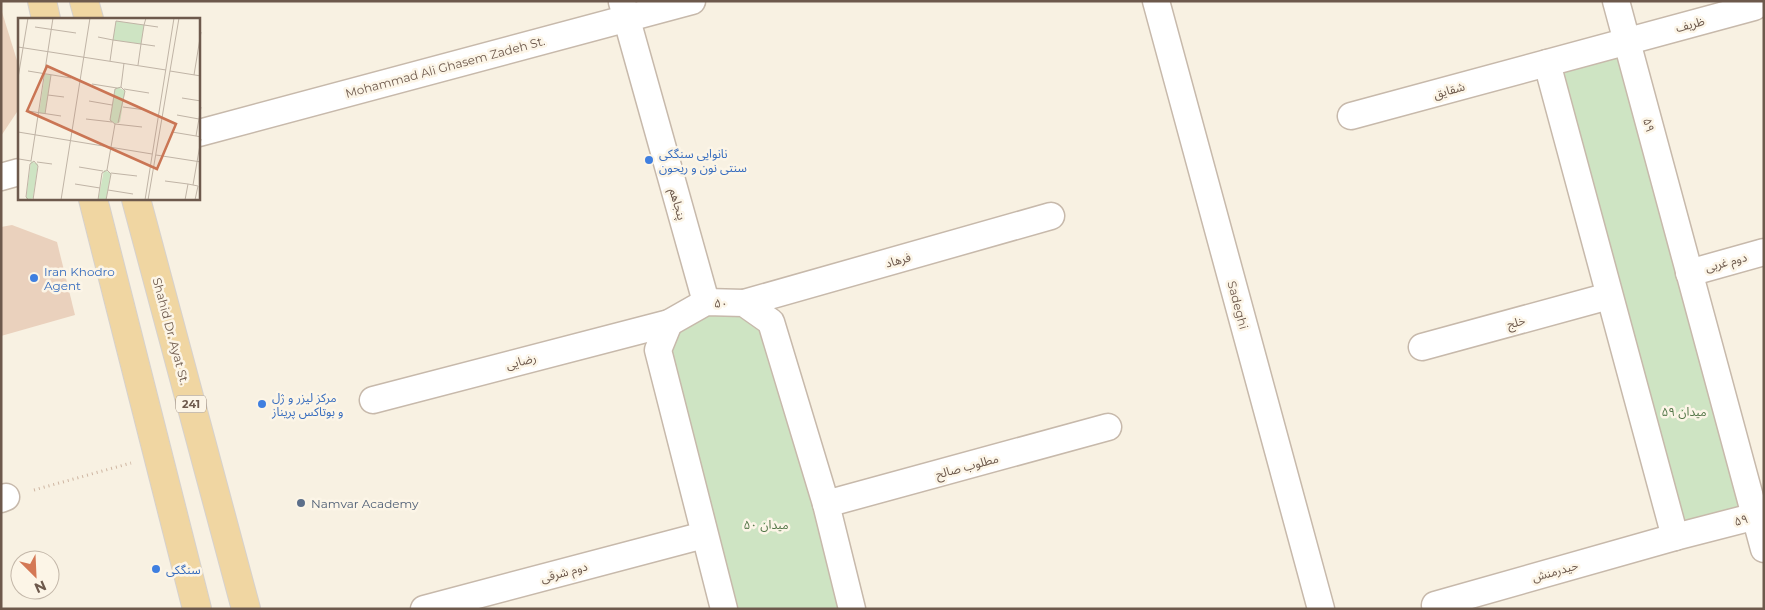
<svg xmlns="http://www.w3.org/2000/svg" width="1765" height="610" font-family="Montserrat,'Noto Sans Arabic',sans-serif">
<style>
.green{fill:#cee4c3}
.building{fill:#ead1bd}
.lines{fill:none;stroke-linecap:round;stroke-linejoin:round}
.street-casing{stroke:#c7b9ab;stroke-width:29}
.primary-casing{stroke:#d6d1cd;stroke-width:30}
.path{stroke:#ceb5a1;stroke-width:3;stroke-dasharray:1 4;stroke-linecap:butt}
.street{stroke:#fff;stroke-width:26}
.primary{stroke:#f0d6a2;stroke-width:28}
.shop-dot{fill:#3f7fe0;stroke:#fcf5e7;stroke-width:2}
.service-dot{fill:#5c6f8a;stroke:#fcf5e7;stroke-width:2}
.labels{text-anchor:middle;dominant-baseline:central;stroke-width:5;stroke-linejoin:round;paint-order:stroke}
.shield{fill:#fcf5e7;stroke:#98887a;stroke-width:1}
.shield-label{font-size:11px;font-weight:bold;fill:#6d594c}
.street-label{font-size:12px;fill:#6d594c;stroke:#fcf5e7}
.shop-label{font-size:12px;fill:#366cbe;stroke:#fcf5e7;text-anchor:start}
.park-label{font-size:12px;fill:#547749;stroke:#fcf5e7}
.service-label{font-size:12px;fill:#4e5e75;stroke:#fcf5e7;text-anchor:start}
.inset-road{fill:none;stroke:#c0b4a6;stroke-width:1}
.view{fill:#ca7554;fill-opacity:0.15;stroke:#ca7554;stroke-width:2.5}
.inset-edge{fill:none;stroke:#6d594c;stroke-width:2.5}
</style>
<rect width="100%" height="100%" fill="#f8f1e2"/>
<g class="green">
<path d="M1626,42L1755,516L1675,537L1547,63Z"/>
<path d="M706,302L771,322L852,609H724L658,350Z"/>
</g>
<g class="building">
<path d="M2,12L19,67V109L1,136Z"/>
<path d="M12,225L57,242L75,315L1,336V227Z"/>
</g>
<g class="lines">
<g class="street-casing">
<g id="street">
<path d="M1156,1L1321,609"/>
<path d="M1616,1L1764,549"/>
<path d="M622,2L706,302"/>
<path d="M1547,63L1675,537"/>
<path d="M1351,116L1754,7"/>
<path d="M199,133L692,1"/>
<path d="M1,177L19,172"/>
<path d="M1689,273L1764,252"/>
<path d="M744,303L1051,216"/>
<path d="M669,323L658,350L724,609"/>
<path d="M1422,347L1609,296"/>
<path d="M373,400L669,323L706,302L744,303L771,322L826,504L852,609"/>
<path d="M1,499L6,497"/>
<path d="M826,504L1108,427"/>
<path d="M1435,605L1675,537L1764,514"/>
<path d="M424,609L704,535"/>
</g>
</g>
<g class="primary-casing">
<g id="primary">
<path d="M42,1L46,19"/>
<path d="M84,1L89,19"/>
<path d="M93,199L197,609"/>
<path d="M136,199L246,609"/>
</g>
</g>
<path class="path" d="M34,490L131,463"/>
<use href="#street" class="street"/>
<use href="#primary" class="primary"/>
</g>
<g class="shop-dot">
<circle cx="649" cy="160" r="5"/>
<circle cx="34" cy="278" r="5"/>
<circle cx="262" cy="404" r="5"/>
<circle cx="156" cy="569" r="5"/>
</g>
<circle class="service-dot" cx="301" cy="503" r="5"/>
<g class="labels">
<rect class="shield" x="176" y="395.5" width="30" height="17" rx="4"/>
<g class="shield-label">
<text x="191" y="404">241</text>
</g>
<g class="street-label">
<text transform="translate(1690 24) rotate(-15)">ظریف</text>
<text transform="translate(445 67) rotate(-15)">Mohammad Ali Ghasem Zadeh St.</text>
<text transform="translate(1449 90) rotate(-15)">شقایق</text>
<text transform="translate(1649 125) rotate(75)">۵۹</text>
<text transform="translate(678 204) rotate(74)">پنجاهم</text>
<text transform="translate(898 260) rotate(-16)">فرهاد</text>
<text transform="translate(1726 262) rotate(-15)">دوم غربی</text>
<text transform="translate(721 303) rotate(2)">۵۰</text>
<text transform="translate(1238 305) rotate(75)">Sadeghi</text>
<text transform="translate(1516 322) rotate(-15)">خلج</text>
<text transform="translate(171 331) rotate(75)">Shahid Dr. Ayat St.</text>
<text transform="translate(521 361) rotate(-15)">رضایی</text>
<text transform="translate(967 466) rotate(-15)">مطلوب صالح</text>
<text transform="translate(1741 520) rotate(-15)">۵۹</text>
<text transform="translate(1555 571) rotate(-16)">حیدرمنش</text>
<text transform="translate(564 572) rotate(-15)">دوم شرقی</text>
</g>
<g class="shop-label">
<text x="659" y="153">نانوایی سنگکی<tspan x="659" dy="14">سنتی نون و ریحون</tspan></text>
<text x="44" y="271">Iran Khodro<tspan x="44" dy="14">Agent</tspan></text>
<text x="272" y="397">مرکز لیزر و ژل<tspan x="272" dy="14">و بوتاکس پریناز</tspan></text>
<text x="166" y="569">سنگکی</text>
</g>
<g class="park-label">
<text x="1684" y="411">میدان ۵۹</text>
<text x="766" y="524">میدان ۵۰</text>
</g>
<g class="service-label">
<text x="311" y="503">Namvar Academy</text>
</g>
</g>
<g transform="translate(18 18)">
<rect width="182" height="182" fill="#f8f1e2"/>
<path d="M98,3L126,7L123,26L95,22ZM27,56L33,57L27,96L21,95ZM100,69L107,73L102,104L97,106L92,102L97,71ZM13,143L20,146L15,180L11,182L8,181ZM86,152L93,155L88,182H80Z" fill="#cee4c3"/>
<path class="inset-road" d="M128,0L126,7L123,26L95,22L98,3L140,9M17,9L58,15M80,19L95,22L92,43M0,29L148,52M120,47L123,26L137,28M10,53L53,60M152,53L183,58M176,57L183,14M0,60L10,0M74,66L99,70M103,69L106,45M106,71L131,75M30,77L46,79M164,80L183,83M71,83L94,87M105,89L128,92M183,89L178,118L183,119M10,93L43,98M27,96L33,57M159,97L181,101M68,101L94,104M100,105L107,73L103,69L97,71L92,102L97,106L124,109M0,114L134,136M154,114L178,118M138,137L183,144M1,141L13,143L35,0M19,144L34,146M61,149L85,153M89,152L97,106M93,155L119,158M147,163L170,166M57,166L82,170M175,167L183,121M175,167L180,168L177,182M90,172L115,176M11,182L8,179L12,146L16,143L20,148L15,182M43,182L72,0M80,182L84,155L89,152L93,156L88,182M127,182L156,0M130,182L161,0M167,182L170,166L175,167"/>
<path class="view" d="M29,48L158,106L139,151L9,93Z"/>
<rect width="182" height="182" class="inset-edge"/>
</g>
<rect width="1765" height="610" fill="none" stroke="#6d594c" stroke-width="5"/>
<g transform="translate(35 575) rotate(156)"><circle r="24" fill="#fcf5e7" stroke="#c3b7a9"/>
<path d="M0-4L9 19L0 12L-9 19Z" fill="#d47855"/>
<text y="-8" font-size="14" font-weight="bold" text-anchor="middle" fill="#6d594c">N</text>
</g>
</svg>
